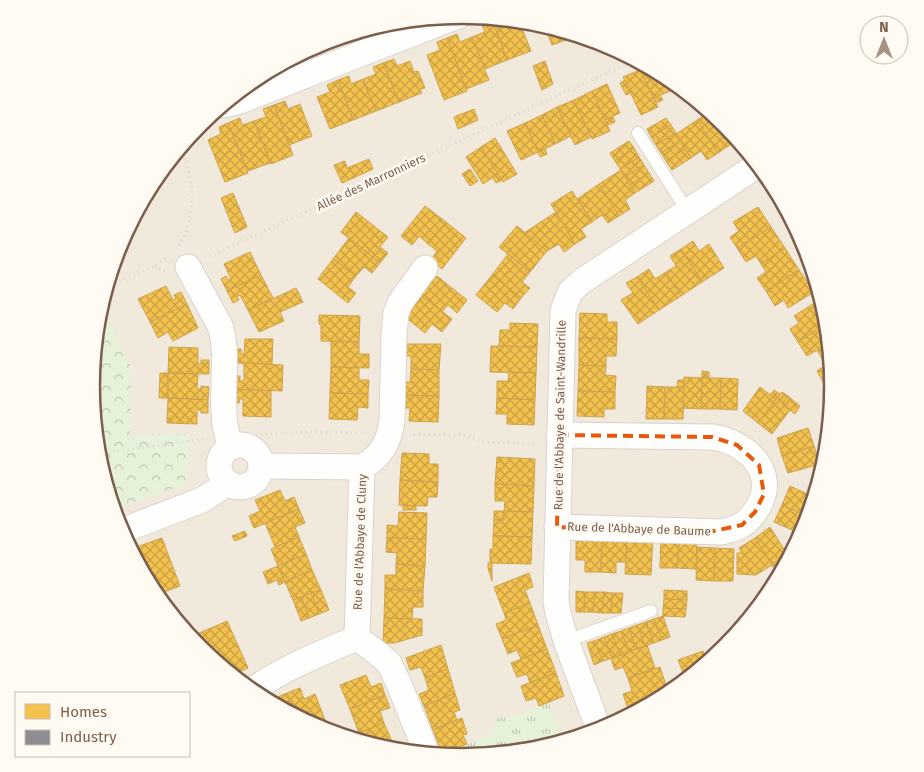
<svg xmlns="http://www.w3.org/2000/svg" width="924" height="772" font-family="'Fira Sans',sans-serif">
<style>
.residential{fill:#f2e9dd}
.grass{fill:url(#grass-tufts)}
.park{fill:url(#park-crowns)}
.homes{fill:url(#homes-cross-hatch);stroke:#cea34d}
.industry{fill:url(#industry-cross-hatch);stroke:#887f7d}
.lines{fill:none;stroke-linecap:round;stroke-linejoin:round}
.lane-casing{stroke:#d9d3cd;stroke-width:14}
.street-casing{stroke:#d9d3cd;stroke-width:27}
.path{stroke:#dcd6d0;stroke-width:3;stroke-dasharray:1 4;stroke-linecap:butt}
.lane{stroke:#fefefd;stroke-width:12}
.street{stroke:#fefefd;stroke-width:25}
.marked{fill:none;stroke:#e8590c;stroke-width:4;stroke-dasharray:10 6;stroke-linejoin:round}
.labels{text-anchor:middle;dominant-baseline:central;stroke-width:5;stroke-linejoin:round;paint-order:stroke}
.street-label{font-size:12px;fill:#7b5e4c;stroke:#fffaf2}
.rim{fill:none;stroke:#7b5e4c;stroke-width:2.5}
</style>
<defs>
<pattern id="grass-tufts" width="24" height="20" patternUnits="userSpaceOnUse" patternTransform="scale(1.25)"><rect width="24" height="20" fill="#e6f1da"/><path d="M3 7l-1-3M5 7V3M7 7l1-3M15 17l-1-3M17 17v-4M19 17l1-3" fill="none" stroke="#bfc6b3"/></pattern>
<pattern id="park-crowns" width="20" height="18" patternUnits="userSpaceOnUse" patternTransform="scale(1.25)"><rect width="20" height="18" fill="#e6f1da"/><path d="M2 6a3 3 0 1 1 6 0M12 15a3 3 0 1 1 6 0" fill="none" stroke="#bfc6b3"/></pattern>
<pattern id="homes-cross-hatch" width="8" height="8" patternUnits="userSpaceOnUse" patternTransform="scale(1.25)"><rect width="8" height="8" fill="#f2c14e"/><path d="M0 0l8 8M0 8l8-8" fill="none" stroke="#c9a043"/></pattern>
<pattern id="industry-cross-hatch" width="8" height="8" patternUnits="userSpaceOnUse" patternTransform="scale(1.25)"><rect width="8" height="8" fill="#8d8d92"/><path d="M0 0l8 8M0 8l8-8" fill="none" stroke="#787679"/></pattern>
</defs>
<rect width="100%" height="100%" fill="#f9f6ef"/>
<circle class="residential" cx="462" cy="386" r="370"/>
<path class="grass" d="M549,702L562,741L534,750L461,757L458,748L491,735C493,720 496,716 511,717Z"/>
<path class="park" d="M101,305L132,369L130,435L189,434L187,484L114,509L98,458L91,386L98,313Z"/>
<g class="homes">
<path d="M498,19H504L506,24L515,20L519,21L531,51L507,60L493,21Z"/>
<path d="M493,21L507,60L485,69L472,37L485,32L482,25Z"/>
<path d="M544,25L570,33L572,38L552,45Z"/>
<path d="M457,34L460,42L472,37L489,80L466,89L447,38Z"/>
<path d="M447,38L467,91L444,100L427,55L440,50L437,42Z"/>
<path d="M394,59L397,66L410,61L414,72L418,71L425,88L420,89L422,93L399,102L383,63Z"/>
<path d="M545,61L553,84L542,90L533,66Z"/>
<path d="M383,63L399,102L376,111L363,79L376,74L373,67Z"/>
<path d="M647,66L663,75L670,91L654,98L640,70Z"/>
<path d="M640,70L658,107L641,115L623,77Z"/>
<path d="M349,76L351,84L363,79L376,111L353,120L338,80Z"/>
<path d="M338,80L353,120L330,129L317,97L330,92L327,85Z"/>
<path d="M625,80L631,93L626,95L620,83Z"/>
<path d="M607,84L620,113L605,120L592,91Z"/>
<path d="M592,91L610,131L592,139L574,100Z"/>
<path d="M660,95L663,100L656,103L654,98Z"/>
<path d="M574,100L591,137L575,145L557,107Z"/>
<path d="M285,101L288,109L300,104L312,136L289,145L274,105Z"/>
<path d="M274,105L293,155L271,164L254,121L266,117L263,109Z"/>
<path d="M557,107L571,136L555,144L542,115Z"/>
<path d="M474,109L478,120L458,129L454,117Z"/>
<path d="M710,112L725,124L731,132L724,136L730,145L718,153L697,120Z"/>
<path d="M542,115L555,144L538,152L525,123Z"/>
<path d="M613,117L615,122L608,125L605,120Z"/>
<path d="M240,118L242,125L254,121L270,163L248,171L228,123Z"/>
<path d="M666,118L671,125L651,137L647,129Z"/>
<path d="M697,120L718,153L707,160L701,151L691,158L676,134Z"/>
<path d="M228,123L248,173L225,182L208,140L221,134L219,127Z"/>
<path d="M525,123L538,152L521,160L507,131Z"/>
<path d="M671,125L676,133L656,145L651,137Z"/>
<path d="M676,133L681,141L661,153L656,145Z"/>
<path d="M495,138L517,174L503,182L481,147Z"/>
<path d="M629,141L634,148L615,161L610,153Z"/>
<path d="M681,141L685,149L666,161L661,153Z"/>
<path d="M481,147L498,174L483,184L466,157Z"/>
<path d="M634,148L639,157L620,169L615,161Z"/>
<path d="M545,149L547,154L540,157L538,152Z"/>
<path d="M685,149L691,158L672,170L666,161Z"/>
<path d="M639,157L644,165L625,177L620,169Z"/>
<path d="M369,159L373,169L342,183L334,165L345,161L347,168Z"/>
<path d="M644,165L649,173L630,185L625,177Z"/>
<path d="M470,169L478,181L470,186L462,174Z"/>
<path d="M621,170L635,193L625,200L630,209L619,216L599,184Z"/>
<path d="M649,173L654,181L635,193L630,185Z"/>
<path d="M498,174L502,180L496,183L492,177Z"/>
<path d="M599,184L619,216L608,223L602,215L592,222L577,199Z"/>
<path d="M572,191L592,222L581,229L586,237L575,244L551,204Z"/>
<path d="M233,193L247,227L235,233L221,198Z"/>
<path d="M425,206L446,222L428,244L419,236L412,245L401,236Z"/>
<path d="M758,207L771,227L737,248L730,237L739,231L733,222Z"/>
<path d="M356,212L388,237L380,247L388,253L380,263L341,232Z"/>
<path d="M556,212L575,244L564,252L559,244L547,251L524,233Z"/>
<path d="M446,222L466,238L442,269L431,260L437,251L428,244Z"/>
<path d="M517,226L547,251L530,272L499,247Z"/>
<path d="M771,227L785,248L761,264L756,256L746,262L737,248Z"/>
<path d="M349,238L380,263L372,273L364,267L356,276L333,259Z"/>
<path d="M693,241L699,251L709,244L724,268L702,282L681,249Z"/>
<path d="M785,248L799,270L766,291L757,278L766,272L761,264Z"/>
<path d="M681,249L702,282L681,296L666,272L676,266L670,256Z"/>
<path d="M250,252L261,275L227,291L221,279L226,276L228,280L231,279L224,264Z"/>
<path d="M508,254L530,272L522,282L530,288L521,298L492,275Z"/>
<path d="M333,259L356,276L348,287L356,293L348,303L318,279Z"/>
<path d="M649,269L655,279L666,272L681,296L659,310L637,277Z"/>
<path d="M799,270L814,292L788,308L784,300L775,306L766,291Z"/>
<path d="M261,275L273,298L248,310L240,295L237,296L239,300L233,303L227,291Z"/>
<path d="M492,275L521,298L513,309L505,303L497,312L476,295Z"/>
<path d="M437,276L467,300L457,313L448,305L442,312L421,295Z"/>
<path d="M637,277L659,310L638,324L621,300L633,293L626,283Z"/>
<path d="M166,286L173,300L176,299L174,295L181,292L187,304L150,322L138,299Z"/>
<path d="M296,288L303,302L280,312L284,321L259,332L248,310Z"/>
<path d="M421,295L452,319L442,332L432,324L425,333L404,316Z"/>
<path d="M819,300L824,307L827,324L798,342L790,329L799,323L794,316Z"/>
<path d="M187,304L198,328L173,341L168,332L158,338L150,322Z"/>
<path d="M580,313L607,314V322H617V339L579,338Z"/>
<path d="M319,315L360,316L359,342L321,341V325L319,324Z"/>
<path d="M510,323L538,324L537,347L499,346L500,330H510Z"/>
<path d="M827,324L830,351L821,357L817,350L807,356L798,342Z"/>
<path d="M579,338L617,339L616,356H606V366L579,365Z"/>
<path d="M245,339H273L272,364L234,363L235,349H241V354H244Z"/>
<path d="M331,341L359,342V354H369V368L331,367Z"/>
<path d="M402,344H441L439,370L411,369V356H402Z"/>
<path d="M491,346L537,347L536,373L490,372Z"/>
<path d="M169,347L198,348V364H201V360H209V374L168,373Z"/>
<path d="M830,351L832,380L825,385L817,371L826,365L821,357Z"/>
<path d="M244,363L283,365L282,391L234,389V376H240V381H244Z"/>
<path d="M579,365L606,366L605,375L616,376L615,392L578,391Z"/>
<path d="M331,367L359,368V380H369L368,394L330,393Z"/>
<path d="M411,369L439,370V396L400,395L401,382H410Z"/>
<path d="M702,371L709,372V378H702Z"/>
<path d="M509,372L536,373L535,400L497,398V381H508Z"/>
<path d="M160,373H168V398H159Z"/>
<path d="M168,373L198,374L197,389H201V386L209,387L208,400L168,398Z"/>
<path d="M684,377L702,378L701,409L683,408Z"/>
<path d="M702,378H721L720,409H701Z"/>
<path d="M721,378L738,379L737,410L720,409Z"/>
<path d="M678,380H684V387H677Z"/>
<path d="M832,380L833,386L832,395L825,385Z"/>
<path d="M647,386L665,387L664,419H646Z"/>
<path d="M665,387H684L683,419H664Z"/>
<path d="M760,387L776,399L758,423L743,411Z"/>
<path d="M234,389L271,391V417L243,416V399H240L239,403H233Z"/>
<path d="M774,390L780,394L776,399L770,395Z"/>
<path d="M578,391L615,392V409H604V417L577,416Z"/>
<path d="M782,392L788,396L782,404L790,410L772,434L758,423Z"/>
<path d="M330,393L368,394V408L358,407L357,420L329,419Z"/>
<path d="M400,395L439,396L438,422L409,421L410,408H400Z"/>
<path d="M788,396L800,406L795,414L782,404Z"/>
<path d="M168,398L208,400V413H201V410H197V424L167,423Z"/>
<path d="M497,398L535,400L534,425L507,424V414H496Z"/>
<path d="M808,428L814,446L782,456L777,438Z"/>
<path d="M814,446L820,464L788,473L782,456Z"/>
<path d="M402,453L429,454V464H438V482L400,480Z"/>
<path d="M497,457L535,459L534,486L495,484Z"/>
<path d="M400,480L438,482L437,497H428L427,506L399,505Z"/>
<path d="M495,484L534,486L533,512L504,511L505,501H495Z"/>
<path d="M790,486L814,497L808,516L782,505Z"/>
<path d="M280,490L285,501L294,497L299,509L254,528L249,516L260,511L255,500Z"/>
<path d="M403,505L416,506V510H403Z"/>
<path d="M782,505L808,516L805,528L801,534L774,522Z"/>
<path d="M299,509L305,523L295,527L299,537L275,547L265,523Z"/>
<rect x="494" y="511" width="10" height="9"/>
<path d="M504,511L533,512L532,537L493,536L494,520H504Z"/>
<path d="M399,512L427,513L426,539L387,538V525L398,526Z"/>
<path d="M770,527L787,554L772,565L755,538Z"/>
<path d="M245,531L247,536L235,541L232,536Z"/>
<path d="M576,532L602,533L601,572H585V560H576Z"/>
<path d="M602,533L627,534L626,562H616V573L601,572Z"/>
<path d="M627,534L653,535L651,575L625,574Z"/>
<path d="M493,536L532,537L531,564L490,563V549H493Z"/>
<path d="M661,536H680L677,568H660Z"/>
<path d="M680,536L697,537L696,569L677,568Z"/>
<path d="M299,537L306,554L278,566L271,549Z"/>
<path d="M162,538L180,586L156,595L131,549Z"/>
<path d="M387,538L426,539L425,566L396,564L397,553L386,552Z"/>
<path d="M755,538L772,565L756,575L737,574V553H742L739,548Z"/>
<path d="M697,547L715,548L714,581L696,580Z"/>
<path d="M715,548L734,549L733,581H714Z"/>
<path d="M306,554L312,570L285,582L278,566Z"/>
<path d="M777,561L781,566L775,570L772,565Z"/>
<path d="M488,563H492V581L488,568Z"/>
<path d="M396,564L425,566L423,591L385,589V575H396Z"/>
<path d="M278,566L285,582L279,585L277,580L268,584L263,572Z"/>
<path d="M312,570L321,590L293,600L285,582Z"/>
<path d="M529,573L533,587L525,590L530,603L504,613L494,587Z"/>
<path d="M385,589L423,591V607H413L412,619L384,618Z"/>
<path d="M321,590L329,610L319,614L311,593Z"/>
<path d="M664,590L687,591V600L664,599Z"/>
<path d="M576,591L585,592L584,612H576Z"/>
<path d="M585,592H595L593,612H584Z"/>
<path d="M595,592H604L602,613L593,612Z"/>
<path d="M604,592L612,593L611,613H602Z"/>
<path d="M311,593L319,614L309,618L301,597Z"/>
<path d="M612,593H623L621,613H611Z"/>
<path d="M301,597L309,618L301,621L293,600Z"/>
<path d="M664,599L687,600L686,609L663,608Z"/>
<path d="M530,603L538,625L502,639L496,624L506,620L504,613Z"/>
<path d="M663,608L686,609L685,617L663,616Z"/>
<path d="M663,616L670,637L662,640L654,619Z"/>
<path d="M384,618L422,619V635L394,643H383Z"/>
<path d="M654,619L662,640L654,643L646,622Z"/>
<path d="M227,621L248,668L232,675L199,648L190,637Z"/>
<path d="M646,622L654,643L645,646L637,625Z"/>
<path d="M538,625L547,649L521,659L517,650L508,654L502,639Z"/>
<path d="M637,625L645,646L636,649L629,628Z"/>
<path d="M629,628L636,649L629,652L621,631Z"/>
<path d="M621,631L629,652L620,655L612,634Z"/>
<path d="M612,634L620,655L612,658L604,637Z"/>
<path d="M604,637L612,658L603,661L594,641Z"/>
<path d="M594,641L603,661L594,665L587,643Z"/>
<path d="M441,645L448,669L425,678L421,667L410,670L406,658Z"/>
<path d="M647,645L655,668L628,678L623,667L615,670L611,659Z"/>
<path d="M547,649L556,673L530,683L527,674L517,677L511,663Z"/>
<path d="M703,651L707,662L686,680L678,660Z"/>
<path d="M660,667L668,691L627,706L623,694L632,691L628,678Z"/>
<path d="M448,669L455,693L424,706L419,694L429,690L425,678Z"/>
<path d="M556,673L564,696L539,706L536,698L526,701L521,686Z"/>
<path d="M366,675L371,687L381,683L385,695L350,709L340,685Z"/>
<path d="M300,688L304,699L315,694L325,720L312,725L296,716L287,693Z"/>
<path d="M668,691L669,693L668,695L631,715L627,706Z"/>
<path d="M287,693L296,716L278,706L275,698Z"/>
<path d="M455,693L460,710L454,712L457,720L433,730L424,706Z"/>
<path d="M385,695L390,708L380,711L384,723L359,733L350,709Z"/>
<path d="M462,718L467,734L463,735L467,744L442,754L433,730Z"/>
<path d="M384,723L394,746L387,749L362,741L359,733Z"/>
</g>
<g class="industry">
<path d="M382,25L383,28L373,32L372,28Z"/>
<path d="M372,28L373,32L364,36L362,31Z"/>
<path d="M362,31L364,36L355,39L353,33Z"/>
<path d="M353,33L355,39L346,43L343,36Z"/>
<path d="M343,36L346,43L336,46L333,39Z"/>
<path d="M333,39L336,46L328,50L325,42Z"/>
<path d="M325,42L328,50L319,53L316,46Z"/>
<path d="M316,46L319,53L310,56L307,50Z"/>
<path d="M307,50L310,56L300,60L298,55Z"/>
<path d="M298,55L300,60L292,63L290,59Z"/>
</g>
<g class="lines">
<g class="lane-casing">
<g id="lane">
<path d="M638,133L688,212"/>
<path d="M566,641L651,611"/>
</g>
</g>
<g class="street-casing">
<g id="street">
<path d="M223,105L240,101L460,15"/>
<path d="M188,267L221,328C228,356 222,385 224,413C224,425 227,436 231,447"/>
<path d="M425,268L400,303L396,313L394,335L392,421C389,442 381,457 362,467L357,638L376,652L389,663L399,684L427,754"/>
<circle cx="240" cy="466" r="21"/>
<path d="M261,466L362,467"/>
<path d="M557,527L722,532C728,530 735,529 740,526C748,522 754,514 758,507C779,472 745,441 712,437L559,435"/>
<path d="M121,531L202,500L219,489L227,482"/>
<path d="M251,691C284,668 321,653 357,638"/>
<path d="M599,730L566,641L558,613L556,601L563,311L570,292L582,281L758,165"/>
</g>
</g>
<g class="path">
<path d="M179,245C192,226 195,195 189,173C187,164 183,156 181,147"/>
<path d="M210,256L635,60"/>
<path d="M155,266L166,272"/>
<path d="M106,287L155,266L165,258"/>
<path d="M251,435L306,432L365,433"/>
<path d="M414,435H463L484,442L536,444"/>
<path d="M98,454L203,439"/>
<path d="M788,481L816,490"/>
</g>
<use href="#lane" class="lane"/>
<use href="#street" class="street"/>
</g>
<path class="marked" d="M559,435L712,437L737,445L759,465L764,494L755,512L742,525L709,532L557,527Z"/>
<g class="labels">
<g class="street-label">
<text transform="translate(371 182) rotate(-25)">Allée des Marronniers</text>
<text transform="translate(560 415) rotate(-89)">Rue de l'Abbaye de Saint-Wandrille</text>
<text transform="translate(639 529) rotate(2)">Rue de l'Abbaye de Baume</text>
<text transform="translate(360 542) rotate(-88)">Rue de l'Abbaye de Cluny</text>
</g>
</g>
<path d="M0 0H924V772H0ZM100 386a362 362 0 1 1 724 0a362 362 0 1 1-724 0Z" fill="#fffaf2" fill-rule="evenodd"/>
<path class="rim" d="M100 386a362 362 0 1 1 724 0a362 362 0 1 1-724 0Z"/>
<rect x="15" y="692" width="175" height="65" fill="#fffaf2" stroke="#cabcb0"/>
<rect x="25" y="704" width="25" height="15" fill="#f2c14e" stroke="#cabcb0"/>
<text x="60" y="717" font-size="15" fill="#7b5e4c">Homes</text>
<rect x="25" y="730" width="25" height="15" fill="#8d8d92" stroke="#cabcb0"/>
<text x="60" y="742" font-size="15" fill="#7b5e4c">Industry</text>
<g transform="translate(884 40)"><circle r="24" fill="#fffaf2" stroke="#cabcb0"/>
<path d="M0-4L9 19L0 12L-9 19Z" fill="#a79385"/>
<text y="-8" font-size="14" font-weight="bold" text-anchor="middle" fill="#7b5e4c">N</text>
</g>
</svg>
